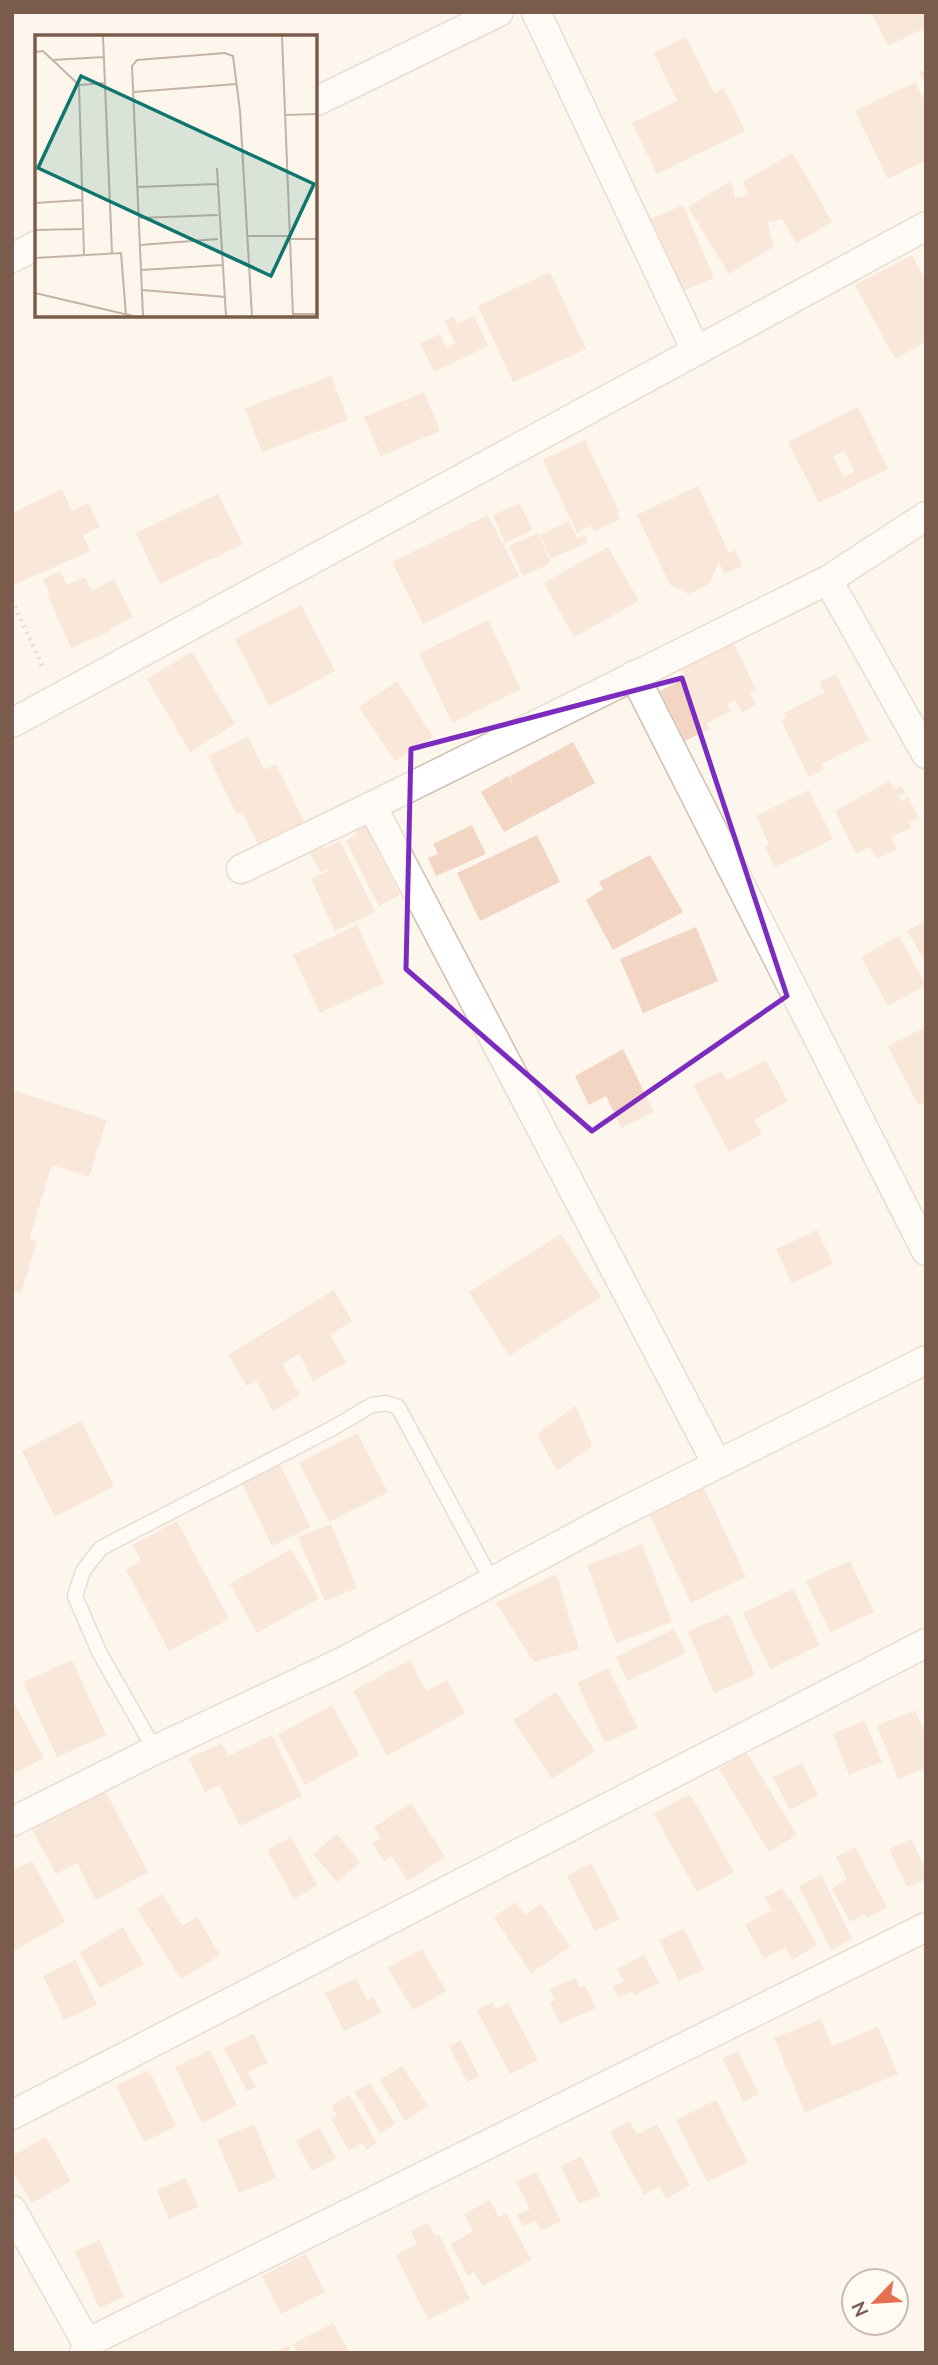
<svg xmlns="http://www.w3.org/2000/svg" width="938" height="2365" font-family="'Nunito Sans',sans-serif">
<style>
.building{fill:#f3d5c3;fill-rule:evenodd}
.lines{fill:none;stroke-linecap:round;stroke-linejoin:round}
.service-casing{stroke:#d1beb0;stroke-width:17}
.minor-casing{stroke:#d1beb0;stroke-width:31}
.path{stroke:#d9b8a5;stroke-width:4.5;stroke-dasharray:2 5;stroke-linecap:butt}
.service{stroke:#fff;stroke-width:14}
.minor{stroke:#fff;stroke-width:28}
.marked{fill:none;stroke:#7b2cbf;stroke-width:5;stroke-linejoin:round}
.inset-road{fill:none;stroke:#c5b3a7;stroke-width:2}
.view{fill:#0f766e;fill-opacity:0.15;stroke:#0f766e;stroke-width:3.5}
.inset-edge{fill:none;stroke:#7a5c4d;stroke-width:3.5}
</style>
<rect width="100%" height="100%" fill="#fdf6ec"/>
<g class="building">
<path d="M871,12H926V27L888,46Z"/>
<path d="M686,37L714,93L724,88L745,131L657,174L632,123L677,101L654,53Z"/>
<path d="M926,69V85L919,72Z"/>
<path d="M915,82L926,104V160L888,179L855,111Z"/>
<path d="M793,153L832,222L796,243L782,219L768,222L773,247L729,274L688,207L731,181L735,198L748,195L744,181Z"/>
<path d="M683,205L714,278L678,293L646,221Z"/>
<path d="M912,255L926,281V342L895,359L855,285Z"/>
<path d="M550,272L586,349L513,382L478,306Z"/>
<path d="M474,316L488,346L434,372L420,343L440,334L446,348L455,343L445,320L453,317L457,324Z"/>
<path d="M331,376L348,420L262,452L245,408Z"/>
<path d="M424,392L440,431L381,456L364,417Z"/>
<path d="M858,407L888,469L819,503L788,442ZM844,451L855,472L844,477L833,456Z"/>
<path d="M585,440L619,512L617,513L620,519L594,531L591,526L577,533L543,460Z"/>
<path d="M698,486L729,553L735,550L742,566L724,574L719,562L709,584L689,594L670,585L637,515Z"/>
<path d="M62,489L72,511L88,503L100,527L83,535L90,551L12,586V513Z"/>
<path d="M218,494L243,544L160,584L136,533Z"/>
<path d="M520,503L532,530L505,543L493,515Z"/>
<path d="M488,515L519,576L423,624L392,562Z"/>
<path d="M569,521L577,538L585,535L588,542L551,559L540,535Z"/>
<path d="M538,533L551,563L523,576L509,546Z"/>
<path d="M608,547L639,601L574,637L544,583Z"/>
<path d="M60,571L67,585L85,577L92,591L114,579L133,617L109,629L110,631L71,648L47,594L50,593L43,579Z"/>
<path d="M301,605L335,671L269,706L235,639Z"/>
<path d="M488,620L521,689L452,723L419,653Z"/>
<path d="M730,635L756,690L750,692L756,705L742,712L735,700L727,704L731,711L707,723L710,729L685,741L660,691L685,678L676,660Z"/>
<path d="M192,652L235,724L190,752L147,679Z"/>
<path d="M836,674L869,740L822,764L824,769L809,777L781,720L787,717L784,713L825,692L819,682Z"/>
<path d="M397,681L433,737L395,761L359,707Z"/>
<path d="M248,737L264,770L276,764L305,824L259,846L242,812L237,815L208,756Z"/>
<path d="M573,742L595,783L504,832L481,792L508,776L513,785L510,776Z"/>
<path d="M889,781L895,789L902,786L905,792L898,796L901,801L908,797L919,818L909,823L911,828L891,837L897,849L877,859L870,847L856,854L835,811Z"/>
<path d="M809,790L833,839L775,867L765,847L769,845L756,816Z"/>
<path d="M364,823L400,895L379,906L346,841L357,835L354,827Z"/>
<path d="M472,825L486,854L436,876L428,858L438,854L433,844Z"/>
<path d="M537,835L560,882L480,921L457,873Z"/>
<path d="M340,841L375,912L335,931L311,879L329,871L328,869L320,872L310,852L321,846L323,849Z"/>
<path d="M650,855L683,912L613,950L586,900L603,889L599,882Z"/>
<path d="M926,920V963L907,931Z"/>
<path d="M357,925L384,983L320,1013L293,955Z"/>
<path d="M696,927L718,981L643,1013L620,959Z"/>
<path d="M899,936L926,985L888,1006L861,957Z"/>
<path d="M926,1027V1101L918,1105L888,1046Z"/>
<path d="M623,1049L654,1112L621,1128L606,1096L589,1105L575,1076Z"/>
<path d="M766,1060L788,1101L754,1120L762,1134L729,1152L693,1085L721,1071L727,1080Z"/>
<path d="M12,1090L107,1120L89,1177L52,1165L29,1239L37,1242L21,1293L12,1290Z"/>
<path d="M817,1230L833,1264L792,1283L776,1249Z"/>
<path d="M561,1234L601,1297L509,1356L469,1292Z"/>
<path d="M334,1290L352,1321L330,1335L346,1363L313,1381L299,1354L282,1364L300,1395L273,1411L256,1380L247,1386L228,1355Z"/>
<path d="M576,1406L592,1446L557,1471L537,1434Z"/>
<path d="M81,1421L114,1486L55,1517L22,1451Z"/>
<path d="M357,1433L388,1492L329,1522L299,1463Z"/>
<path d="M280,1464L310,1527L272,1546L241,1482Z"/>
<path d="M704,1488L746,1577L691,1603L649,1514Z"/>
<path d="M177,1521L229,1619L169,1651L126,1570L141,1561L133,1545Z"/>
<path d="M331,1524L357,1588L325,1601L298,1537Z"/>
<path d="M642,1544L672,1622L616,1643L587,1565Z"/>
<path d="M291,1549L319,1598L257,1633L230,1584Z"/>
<path d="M850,1561L874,1612L830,1632L806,1581Z"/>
<path d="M556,1574L579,1649L534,1662L496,1603Z"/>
<path d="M793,1589L820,1645L770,1669L743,1613Z"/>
<path d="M729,1614L755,1675L714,1693L688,1631Z"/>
<path d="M674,1629L686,1653L627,1681L616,1657Z"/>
<path d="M72,1660L106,1735L57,1757L23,1682Z"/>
<path d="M410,1660L426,1691L447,1680L465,1713L387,1756L353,1691Z"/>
<path d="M608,1668L638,1728L605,1743L577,1683Z"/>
<path d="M556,1692L595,1751L552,1779L513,1720Z"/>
<path d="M15,1705L44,1758L12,1775V1706Z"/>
<path d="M332,1705L359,1755L305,1785L278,1735Z"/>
<path d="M915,1710L926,1737V1768L898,1779L877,1726Z"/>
<path d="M865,1721L882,1762L849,1775L833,1733Z"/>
<path d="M272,1735L302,1796L240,1826L219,1785L205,1792L189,1758L222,1743L228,1756Z"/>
<path d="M746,1752L797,1835L769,1852L719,1769Z"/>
<path d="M802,1763L818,1795L790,1810L773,1777Z"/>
<path d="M103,1787L148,1872L96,1900L77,1863L56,1874L30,1826Z"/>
<path d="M690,1794L734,1872L697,1892L654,1814Z"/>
<path d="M411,1803L445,1857L408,1881L392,1856L384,1861L372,1843L381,1838L374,1827Z"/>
<path d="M337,1834L360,1863L337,1882L313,1854Z"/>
<path d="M291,1837L317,1885L294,1899L267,1850Z"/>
<path d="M911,1839L926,1871V1879L907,1887L889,1849Z"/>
<path d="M855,1847L887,1907L867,1918L864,1914L850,1922L832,1888L847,1879L836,1857Z"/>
<path d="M32,1861L65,1922L12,1952V1871Z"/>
<path d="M591,1863L620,1919L595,1931L567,1876Z"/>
<path d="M821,1875L852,1939L831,1950L799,1886Z"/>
<path d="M782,1888L789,1900L791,1899L817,1945L792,1960L785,1947L764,1959L745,1925L772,1910L765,1898Z"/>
<path d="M162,1894L182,1926L197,1917L220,1955L181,1979L137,1909Z"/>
<path d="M516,1902L525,1915L541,1904L570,1947L531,1973L494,1917Z"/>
<path d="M123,1927L144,1964L100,1988L80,1952Z"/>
<path d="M684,1929L704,1970L679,1981L659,1940Z"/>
<path d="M422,1949L446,1991L413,2010L388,1968Z"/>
<path d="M644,1955L659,1983L635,1995L632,1991L619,1998L613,1986L624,1981L617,1969Z"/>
<path d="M75,1960L97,2005L64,2020L43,1976Z"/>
<path d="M356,1978L367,2000L373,1997L381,2013L344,2031L325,1993Z"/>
<path d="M575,1978L580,1988L585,1985L596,2008L560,2024L550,2002L555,2000L550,1989Z"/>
<path d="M493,2002L496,2009L508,2003L538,2060L510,2074L477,2010Z"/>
<path d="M821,2019L832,2046L878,2027L898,2074L805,2112L774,2038Z"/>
<path d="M254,2034L268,2063L248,2072L256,2087L247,2091L224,2048Z"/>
<path d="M461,2040L479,2076L467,2082L449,2046Z"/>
<path d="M210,2050L237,2105L202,2123L175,2067Z"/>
<path d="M738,2051L759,2094L743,2102L723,2058Z"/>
<path d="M402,2066L428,2106L405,2121L380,2080Z"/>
<path d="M149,2070L176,2126L144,2142L116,2086Z"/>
<path d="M370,2083L395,2124L380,2133L355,2092Z"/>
<path d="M349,2095L377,2143L366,2150L362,2143L349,2151L331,2119L337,2115L331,2106Z"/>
<path d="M716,2100L748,2162L707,2182L676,2120Z"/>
<path d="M630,2121L637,2135L657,2124L690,2185L666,2199L659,2186L644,2195L610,2131Z"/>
<path d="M254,2124L276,2178L239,2193L217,2140Z"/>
<path d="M320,2128L336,2158L312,2171L296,2141Z"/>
<path d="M46,2137L71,2181L32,2203L12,2170V2156Z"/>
<path d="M581,2156L600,2195L579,2204L561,2166Z"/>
<path d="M536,2172L561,2221L541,2231L536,2221L523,2226L517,2215L530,2209L516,2182Z"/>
<path d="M186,2178L198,2207L169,2219L157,2190Z"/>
<path d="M490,2200L499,2217L506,2213L531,2260L482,2286L474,2272L468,2276L451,2244L473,2231L464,2214Z"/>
<path d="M428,2223L435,2236L439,2234L470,2299L428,2320L396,2255L417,2244L411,2231Z"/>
<path d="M100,2240L124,2297L99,2308L75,2251Z"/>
<path d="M306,2254L325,2292L281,2314L262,2276Z"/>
<path d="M333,2323L350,2353H298L293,2344Z"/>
<path d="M288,2345L292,2353H272Z"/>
</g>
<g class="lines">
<g class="service-casing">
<path id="service" d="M155,1750L99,1652L75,1596L83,1571L101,1548L333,1428L372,1405L386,1403L398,1407L492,1581"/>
</g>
<g class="minor-casing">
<g id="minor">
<path d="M536,12L696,351"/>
<path d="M315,102L499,12"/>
<path d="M12,258L37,245"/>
<path d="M828,580L926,754"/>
<path d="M634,675L926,1251"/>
<path d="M12,723L926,226"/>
<path d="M372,806L717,1464"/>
<path d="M241,869L372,806L828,580L926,516"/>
<path d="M12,1822L155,1750L344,1661L616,1515L926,1360"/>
<path d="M12,2115L926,1643"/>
<path d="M12,2210L87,2343"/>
<path d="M84,2353L87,2343L926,1927"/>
</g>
</g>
<path class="path" d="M12,600L44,670"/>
<use href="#service" class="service"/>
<use href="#minor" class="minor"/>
</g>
<path d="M0 0H938V2365H0ZM682,678L787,996L592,1131L406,969L411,749Z" fill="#fdf6ec" fill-opacity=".55" fill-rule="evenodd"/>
<path class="marked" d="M682,678L787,996L592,1131L406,969L411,749Z"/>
<g transform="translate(35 35)">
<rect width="282" height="282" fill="#fdf6ec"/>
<path class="inset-road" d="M68,1L77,218M247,1L258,281M0,17L8,16L44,50L49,219M17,25L69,22M44,50L70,48M99,57L201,49M250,80L282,79M182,133L191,281M102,152L182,149M0,168L47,165M103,183L183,180M0,195L47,194M212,201H255M255,204H282M105,210L183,204M0,223L86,218L91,280M106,235L187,230M107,255L191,262M0,258L98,281M258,279H282M108,281L97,31L102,25L190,18L198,21L205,76L217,281"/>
<path class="view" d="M46,41L279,149L236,241L3,133Z"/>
<rect width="282" height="282" class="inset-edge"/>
</g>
<rect width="938" height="2365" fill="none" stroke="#7a5c4d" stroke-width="28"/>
<g transform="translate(875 2302) rotate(245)"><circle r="33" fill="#fffaf3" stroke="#cabbb1" stroke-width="2"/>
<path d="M0-5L12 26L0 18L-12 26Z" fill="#e76f51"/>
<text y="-10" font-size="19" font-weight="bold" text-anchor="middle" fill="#7a5c4d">N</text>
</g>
</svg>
